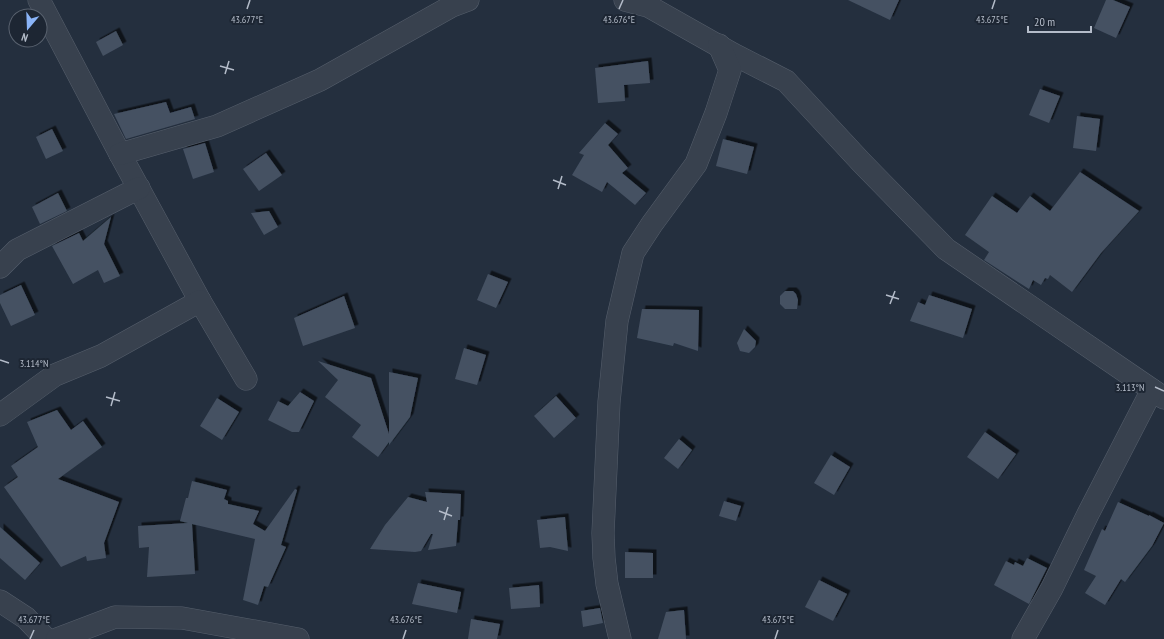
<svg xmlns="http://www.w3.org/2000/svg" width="1164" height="639" font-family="'PT Sans Narrow',sans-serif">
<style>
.building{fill:#455162;filter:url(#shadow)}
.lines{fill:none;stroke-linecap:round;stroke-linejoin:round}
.street-casing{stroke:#565f6c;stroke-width:23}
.street{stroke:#38414e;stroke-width:22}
.ticks{fill:none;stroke:#b4bcc9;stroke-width:1.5}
.ticks-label{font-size:10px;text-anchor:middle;fill:#b4bcc9;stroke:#1d2633;stroke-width:4;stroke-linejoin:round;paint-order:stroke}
</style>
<defs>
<filter id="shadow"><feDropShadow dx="3.5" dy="-3.5" stdDeviation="0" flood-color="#0009"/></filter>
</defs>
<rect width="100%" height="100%" fill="#242f3e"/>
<g class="building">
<path d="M848,0H899L890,20Z"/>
<path d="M1106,0H1113L1130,7L1116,38L1094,28Z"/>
<path d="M116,31L123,45L103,56L96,42Z"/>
<path d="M648,61L650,83L624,85L625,101L598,103L595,68Z"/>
<path d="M1040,89L1060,96L1049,123L1029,115Z"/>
<path d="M166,102L170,113L191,107L195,119L126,139L114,114Z"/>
<path d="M1077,116L1100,119L1096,151L1073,148Z"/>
<path d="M605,123L618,134L608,145L628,168L622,173L646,193L635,205L607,182L602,192L572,175L584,155L579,153Z"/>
<path d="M52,129L63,151L46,159L36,137Z"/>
<path d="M723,139L754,147L747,174L716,166Z"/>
<path d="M205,143L214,172L193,179L183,149Z"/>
<path d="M266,153L282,175L259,191L243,169Z"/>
<path d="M1080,172L1139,211L1101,253L1072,292L1050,275L1048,279L1045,278L1041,285L1033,280L1029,289L984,260L989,252L965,235L992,196L1017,213L1030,196L1050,211Z"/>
<path d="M58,193L67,211L40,224L32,207Z"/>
<path d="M269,211L278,227L264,235L251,213Z"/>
<path d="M111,217L104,244L120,276L104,283L98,270L73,284L52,246L79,233L83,241Z"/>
<path d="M488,274L508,282L496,308L477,300Z"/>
<path d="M21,285L35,315L11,326L0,303V295Z"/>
<path d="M785,291H793L796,294L798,300L797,309H785L780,304V296Z"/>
<path d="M929,295L972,309L963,338L910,321L918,302L925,305Z"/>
<path d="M344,296L355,328L303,346L294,318Z"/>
<path d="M642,309L699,310L698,351L674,343L673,346L637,338Z"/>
<path d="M744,329L756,341L755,347L749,353L740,351L737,343Z"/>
<path d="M464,348L486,355L477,385L455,379Z"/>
<path d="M318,361L371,378L389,434V372L418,378L410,417L389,445V442L378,457L352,437L361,425L325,397L338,380Z"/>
<path d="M300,392L314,401L299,432H292L268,420L278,401L288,406Z"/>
<path d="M556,396L576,418L554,438L534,416Z"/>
<path d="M217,398L239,412L222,440L200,426Z"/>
<path d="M57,410L71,430L83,421L102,447L58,479L119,502L104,543L106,558L87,561L86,556L61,567L4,487L18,477L11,466L38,447L27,422Z"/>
<path d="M985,432L1016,454L998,479L967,457Z"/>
<path d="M679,439L692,450L678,469L664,458Z"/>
<path d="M831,455L850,467L834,495L814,483Z"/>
<path d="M192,481L227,490L224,499L228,501V504L259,511L253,524L265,531L295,489L297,490L281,545L286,547L268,587L264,586L258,605L243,600L255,539L192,524L195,574L147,577L149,547L139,548L138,526L188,523L180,521L186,498H188Z"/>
<path d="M425,492L461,494L460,520H458L456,546L428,550L433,534H431L421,551L415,552L370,549L385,525L408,497L427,502Z"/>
<path d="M724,501L741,506L736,521L719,516Z"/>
<path d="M1118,502L1149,516V515L1164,523L1152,546L1125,582L1121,579L1105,605L1085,593L1096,576L1084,570L1102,529L1105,531Z"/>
<path d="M565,517L568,551L550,547L540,548L537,520Z"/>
<path d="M0,527L40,563L25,580L0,558Z"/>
<path d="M625,552L653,553V578H625Z"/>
<path d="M1027,558L1047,568L1029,604L994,585L1006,561L1014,565L1015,562L1023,566Z"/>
<path d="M819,580L847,594L833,621L805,607Z"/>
<path d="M418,583L461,592L457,613L412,604Z"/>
<path d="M539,585L540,607L511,609L509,588Z"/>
<path d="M600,608L603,623L583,627L581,611Z"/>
<path d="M684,610L686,639H658L666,612Z"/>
<path d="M471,619L500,624L497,639H468Z"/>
</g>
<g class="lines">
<g class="street-casing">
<g id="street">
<path d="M39,0L120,154L200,301"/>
<path d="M625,0L648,6L733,54L786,81L861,162L946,249L1164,398"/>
<path d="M120,154L217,126L320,80L452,6L468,0"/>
<path d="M0,267L17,250L139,188"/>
<path d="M0,415L55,375L101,356L200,301L246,379"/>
<path d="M0,601L26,618L46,639"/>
<path d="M57,639L115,617L182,618L298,639"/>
<path d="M620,639L607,584L604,558L603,533L609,402L617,321L633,253L652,224L696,164L716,113L730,70L719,45"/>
<path d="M1023,639L1052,588L1088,514L1152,390"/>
</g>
</g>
<use href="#street" class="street"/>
</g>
<path class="ticks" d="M247,9L250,0M619,9L623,0M992,9L995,0M220,66L234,70M225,74L229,61M553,180L566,185M558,189L562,176M886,295L899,299M890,304L895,291M0,360L9,363M1155,387L1164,391M106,397L120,401M111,406L115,392M439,511L452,516M444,520L448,507M30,639L34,630M403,639L406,630M775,639L778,630"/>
<g class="ticks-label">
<text x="247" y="23">43.677°E</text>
<text x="992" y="23">43.675°E</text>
<text x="619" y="23">43.676°E</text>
<text x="34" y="367">3.114°N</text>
<text x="1130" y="391">3.113°N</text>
<text x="34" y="623">43.677°E</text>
<text x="406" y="623">43.676°E</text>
<text x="778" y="623">43.675°E</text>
</g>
<g transform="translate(28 28) rotate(199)"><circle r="19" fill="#1d2633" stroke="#59626f"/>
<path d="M0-3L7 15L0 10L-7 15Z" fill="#8ab4f8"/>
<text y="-6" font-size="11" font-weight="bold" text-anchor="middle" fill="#b4bcc9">N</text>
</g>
<path d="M1028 26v6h63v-6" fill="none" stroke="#b4bcc9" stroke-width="2"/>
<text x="1034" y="26" font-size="12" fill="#b4bcc9" stroke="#1d2633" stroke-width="3" paint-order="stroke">20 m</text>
</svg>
